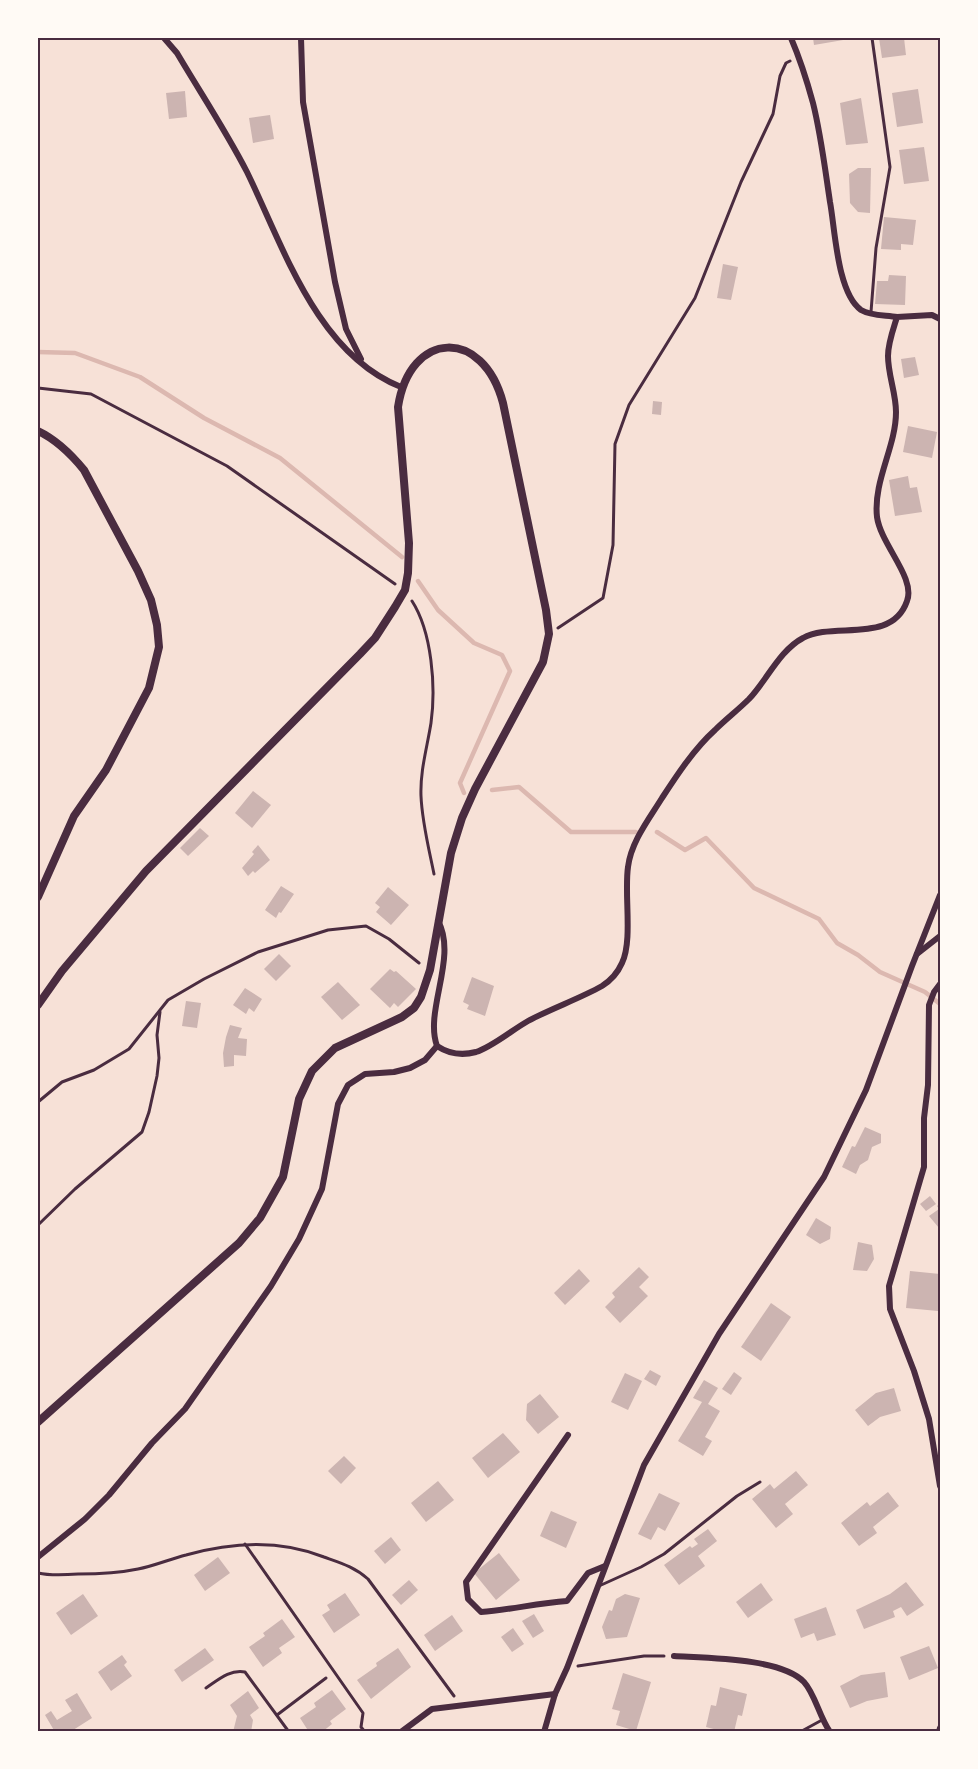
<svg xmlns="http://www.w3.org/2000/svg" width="978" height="1769" font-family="Karla,sans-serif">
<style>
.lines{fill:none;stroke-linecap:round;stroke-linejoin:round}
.stream{stroke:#dcb8b0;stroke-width:4.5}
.building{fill:#ccb4b1}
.path{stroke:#4a2c40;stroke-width:3}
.service{stroke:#4a2c40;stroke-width:3}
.minor{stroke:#4a2c40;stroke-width:6}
.tertiary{stroke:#4a2c40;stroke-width:8}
.neatline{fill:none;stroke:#4a2c40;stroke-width:2}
</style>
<rect width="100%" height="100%" fill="#f7e1d7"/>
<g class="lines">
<g class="stream">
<path d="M38,352L75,353L140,377L204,418L280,458L402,557"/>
<path d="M418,581L438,610L474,643L502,655L510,671L460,783L464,793"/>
<path d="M492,790L519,787L571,832H636"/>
<path d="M657,832L685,850L706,838L754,888L819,919L837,943L858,955L880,972L925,992L940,1004"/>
</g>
</g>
<g class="building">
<path d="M813,38H849V39L814,45Z"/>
<path d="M879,38H904L906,55L882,58Z"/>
<path d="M918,89L923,123L897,127L892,93Z"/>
<path d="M185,91L187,117L169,119L166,93Z"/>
<path d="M861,98L868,143L846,145L840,103Z"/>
<path d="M270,115L274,139L253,143L249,118Z"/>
<path d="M924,147L929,181L904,184L899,150Z"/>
<path d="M858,168H871L870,213L858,212L850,203L849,174Z"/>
<path d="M884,217L916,220L913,245L901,244V250L881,249Z"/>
<path d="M723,264L738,267L731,300L717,298Z"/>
<path d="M889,275L906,276L905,305L875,304L877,281H888Z"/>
<path d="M915,357L919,375L904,378L901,359Z"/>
<path d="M653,401L662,402L661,415L652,414Z"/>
<path d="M908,426L937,432L932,458L903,452Z"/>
<path d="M908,476L910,488L917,487L922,512L895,516L889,480Z"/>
<path d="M253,791L271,805L252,828L235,813Z"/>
<path d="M200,828L209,836L188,856L180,848Z"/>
<path d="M258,845L270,860L255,873L253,871L248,876L242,868L254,854L252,852Z"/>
<path d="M281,886L294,894L281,913L279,912L276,918L265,910Z"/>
<path d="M388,887L409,905L391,925L376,912L380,907L375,903Z"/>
<path d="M279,954L291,966L276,981L264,969Z"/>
<path d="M390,969L394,972L396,971L416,989L398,1007L394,1003L390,1008L370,989Z"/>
<path d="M472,977L494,986L485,1016L467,1009L469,1005L463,1002Z"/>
<path d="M338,982L360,1005L342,1020L321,997Z"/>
<path d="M245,988L262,999L254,1012L249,1008L246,1014L233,1005Z"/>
<path d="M186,1001L201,1003L197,1028L182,1026Z"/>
<path d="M230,1025L242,1028L238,1038L247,1039L246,1056L234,1055V1066L224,1067L223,1053L226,1037Z"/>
<path d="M865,1127L881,1134V1143L872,1147L868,1160L860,1165L856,1174L842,1167L852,1146L855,1147Z"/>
<path d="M930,1196L936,1204L926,1211L920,1204Z"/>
<path d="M940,1203V1227L939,1228L929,1216L939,1209L937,1206Z"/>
<path d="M816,1218L831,1227L830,1239L820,1244L806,1235Z"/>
<path d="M858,1242L872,1245L874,1259L867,1271L853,1270Z"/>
<path d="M639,1267L649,1277L639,1287L648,1296L620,1323L605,1307L615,1297L612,1293Z"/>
<path d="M579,1269L590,1281L565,1305L554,1293Z"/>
<path d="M910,1271L940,1274L938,1311L906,1308Z"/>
<path d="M771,1303L791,1317L761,1361L741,1347Z"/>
<path d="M650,1370L661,1376L656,1386L644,1379Z"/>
<path d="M734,1372L742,1378L731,1395L722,1389Z"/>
<path d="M625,1373L642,1381L628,1410L611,1402Z"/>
<path d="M704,1380L718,1388L708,1404L720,1411L705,1437L712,1441L703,1456L678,1441L702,1402L693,1398Z"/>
<path d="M894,1388L901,1411L880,1417L868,1426L855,1410L876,1393Z"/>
<path d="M540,1394L559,1417L538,1434L526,1420L527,1404Z"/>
<path d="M503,1433L520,1452L488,1478L472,1458Z"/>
<path d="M344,1456L356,1468L341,1484L328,1471Z"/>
<path d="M796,1471L808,1485L785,1504L793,1514L776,1528L752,1499L770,1484L774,1489Z"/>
<path d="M438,1481L454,1500L426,1522L411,1503Z"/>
<path d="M888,1492L899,1506L873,1527L877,1533L859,1546L841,1523L867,1502L870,1506Z"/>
<path d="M659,1493L680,1503L665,1531L658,1527L651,1540L638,1534Z"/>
<path d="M551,1511L577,1522L566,1548L540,1536Z"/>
<path d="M708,1529L717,1541L698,1556L705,1566L679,1585L664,1565L690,1546L692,1548L698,1544L694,1539Z"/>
<path d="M391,1537L401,1550L385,1564L374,1551Z"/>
<path d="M499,1553L520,1580L496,1600L474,1573Z"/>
<path d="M218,1557L230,1573L205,1591L194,1575Z"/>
<path d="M409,1580L418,1590L401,1605L392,1595Z"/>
<path d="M906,1582L924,1605L907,1616L901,1607L893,1611L895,1617L864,1629L856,1610L890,1594Z"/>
<path d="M761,1583L773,1600L748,1618L736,1602Z"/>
<path d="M345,1593L360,1615L334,1633L322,1615L330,1610L327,1605Z"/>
<path d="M83,1594L98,1616L71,1635L56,1613Z"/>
<path d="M625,1594L640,1598L627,1637L606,1639L602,1627L609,1610L612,1611L616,1599Z"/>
<path d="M826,1607L836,1635L817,1641L814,1633L801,1638L794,1619Z"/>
<path d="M534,1614L544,1631L533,1638L522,1621Z"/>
<path d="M452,1615L463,1631L435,1651L424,1635Z"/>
<path d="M282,1619L295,1637L279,1648L282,1653L263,1667L249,1647L265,1636L263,1633Z"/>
<path d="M513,1628L524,1644L512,1652L501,1637Z"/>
<path d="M929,1646L938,1668L909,1680L900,1657Z"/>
<path d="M205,1648L214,1660L182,1682L174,1670Z"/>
<path d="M398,1648L411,1667L371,1699L357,1680L377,1666L376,1663Z"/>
<path d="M122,1655L127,1662L124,1665L132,1676L111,1691L98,1672Z"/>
<path d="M885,1672L888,1697L867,1701L850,1708L840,1686L861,1675Z"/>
<path d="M623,1673L651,1682L636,1731L616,1725L620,1711L612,1709Z"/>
<path d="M720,1687L747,1694L742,1716L738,1715L734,1732H725L706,1727L711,1705L716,1706Z"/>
<path d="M332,1690L346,1709L330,1721L332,1724L322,1732H309L300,1718L316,1707L314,1703Z"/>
<path d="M248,1691L259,1708L250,1715L253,1720L251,1732H233L237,1716L230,1705Z"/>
<path d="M77,1693L92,1718L70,1732H55L45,1715L51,1711L57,1720L72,1711L65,1700Z"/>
</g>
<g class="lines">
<g class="path">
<path d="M38,388L91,394L227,466L395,584"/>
<path d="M412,601C432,632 436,687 431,723C427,748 420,771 421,796C422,822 429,849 434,874"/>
<path d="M558,628L603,598L613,545L615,444L629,405L695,298L741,182L773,114L780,76L786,63L790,61"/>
<path d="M38,1102L62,1082L94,1070L129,1049L168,1000L204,979L258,952L328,930L366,926L389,939L419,963"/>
<path d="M38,1225L75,1189L142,1132L149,1112L157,1076L159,1058L157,1035L160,1012"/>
<path d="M245,1544L363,1713L361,1727L365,1732"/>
<path d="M38,1573C51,1576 65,1575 78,1574C98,1574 119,1573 138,1569C154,1566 170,1559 186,1555C232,1542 279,1539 324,1557C341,1563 355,1567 368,1579L454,1696"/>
<path d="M578,1666L644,1656H664"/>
</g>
<g class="service">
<path d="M871,312L876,248L890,167L872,38"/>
<path d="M599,1586L641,1567L664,1554L737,1496L760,1482"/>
<path d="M206,1688C218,1680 230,1669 245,1672L289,1732"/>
<path d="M277,1715L326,1678"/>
<path d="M800,1732L822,1720"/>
</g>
<g class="minor">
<path d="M164,38L177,53C200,92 226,131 247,172C283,246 317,354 401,387"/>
<path d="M301,38L303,102L335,282L346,329L361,359"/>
<path d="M791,38C800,59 807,81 813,103C821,135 825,169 830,202C835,228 837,293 861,310C871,316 886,315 897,317"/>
<path d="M438,921C458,957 424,1011 437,1046C449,1054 461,1056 476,1052C492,1047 512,1030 528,1021C552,1008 579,999 602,986C610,981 618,972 622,963C633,940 624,894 628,867C631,842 649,819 662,798C677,775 694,749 715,730C726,719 738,710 749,699C767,680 780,650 803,638C833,621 892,645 907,601C916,578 881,545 877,517C873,481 896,447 896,412C896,393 888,375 888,356C888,343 893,330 897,317L932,315L940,319"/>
<path d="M917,954L940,936"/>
<path d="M940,984L934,992L929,1005L928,1085L924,1118V1167L889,1286L890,1309L914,1371L929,1419L940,1486"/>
<path d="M568,1435L466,1582L468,1599L481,1612C510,1610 537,1603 567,1601L588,1573L605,1566"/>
<path d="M38,1557L85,1519L109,1495L152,1443L185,1409L271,1286L299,1239L322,1189L338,1104L348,1085L365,1074L394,1072L410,1068L425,1060L437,1046"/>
<path d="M674,1656C707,1658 781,1658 804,1682C815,1694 819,1716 830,1732"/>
<path d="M401,1732L432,1709L555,1694"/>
<path d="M544,1732L555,1694L567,1668L644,1465L719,1334L824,1177L866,1090L912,966L940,895"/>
<path d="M939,1732L940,1728"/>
</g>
<g class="tertiary">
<path d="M38,431C57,440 71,454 84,470L138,571L151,600L157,625L159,647L149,688L106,770L74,816L38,897"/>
<path d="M38,1005L62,971L146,871L360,654L375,638L395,607L405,590L408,573L409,543L398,407C410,330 483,327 503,403L546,610L549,634L543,662L475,789L462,818L451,853L430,970L421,997L414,1008L402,1017L335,1048L312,1071L299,1099L283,1177L260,1218L239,1243L38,1422"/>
</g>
</g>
<rect width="978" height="1769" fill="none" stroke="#fffaf5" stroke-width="78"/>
<rect x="39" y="39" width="900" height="1691" class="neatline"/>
</svg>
